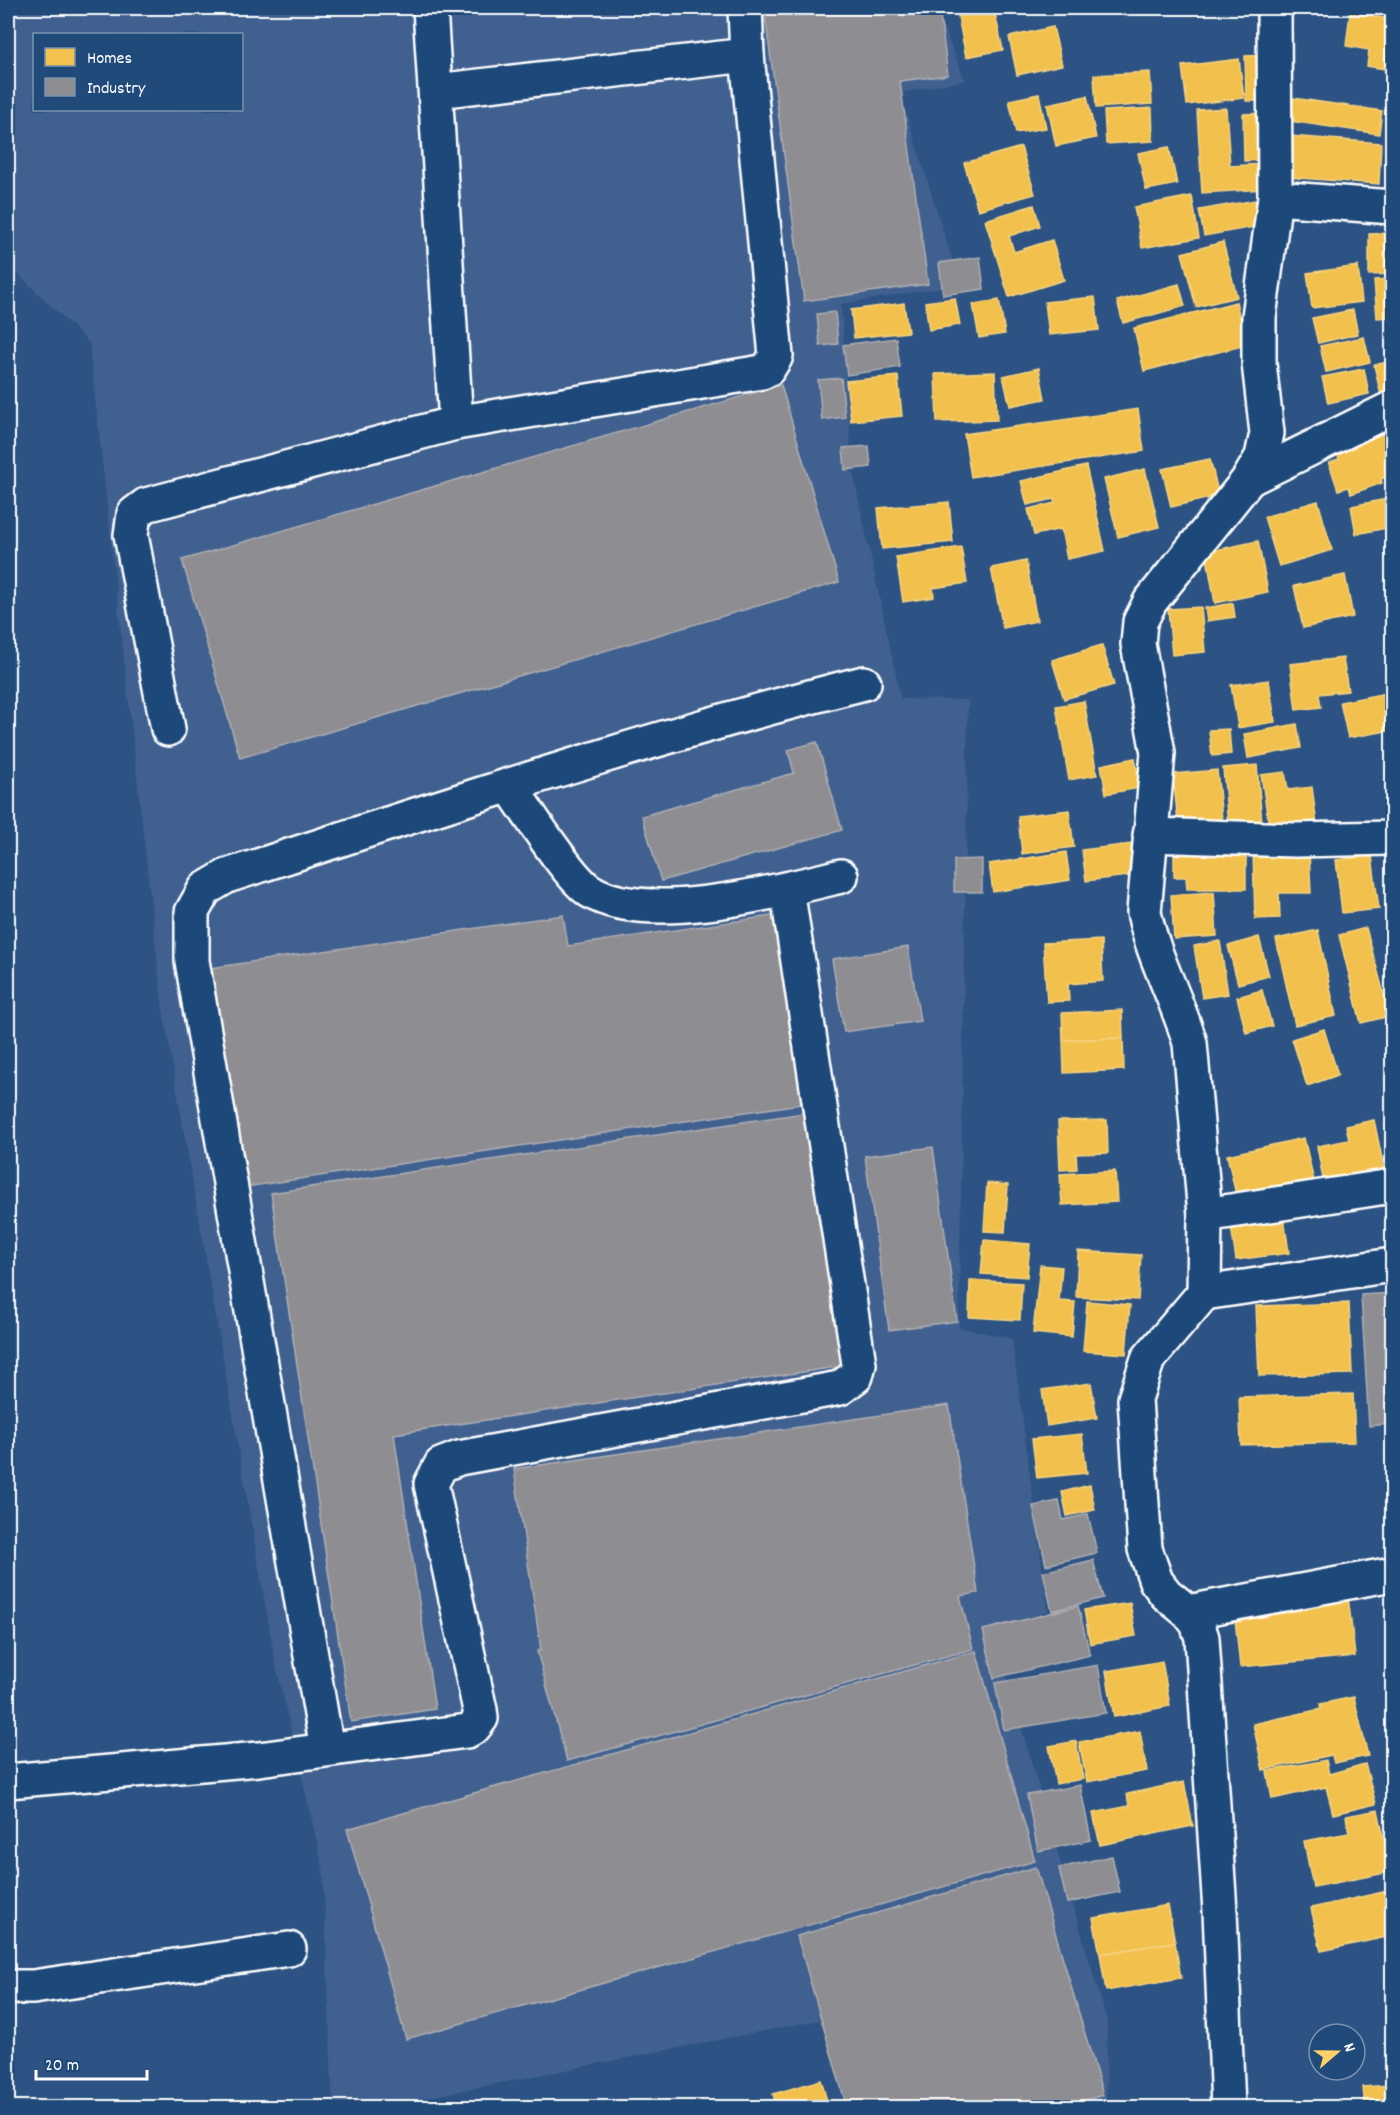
<svg xmlns="http://www.w3.org/2000/svg" width="1400" height="2115" font-family="Dekko,sans-serif">
<style>
.built{fill:#3f6190;fill-rule:evenodd}
.homes{fill:#f2c14e;stroke:#f6d483;stroke-width:1.5}
.industry{fill:#8d8d92;stroke:#afafb3;stroke-width:1.5}
.lines{fill:none;stroke-linecap:round;stroke-linejoin:round}
.minor-casing{stroke:#fff;stroke-width:38}
.minor{stroke:#1f4a7a;stroke-width:33}
</style>
<rect width="100%" height="100%" fill="#2c5383"/>
<filter id="ink" filterUnits="userSpaceOnUse"><feTurbulence type="fractalNoise" baseFrequency=".0167" numOctaves="2"/><feDisplacementMap in="SourceGraphic" scale="12" xChannelSelector="R" yChannelSelector="G"/><feConvolveMatrix kernelMatrix="1 2 1 2 8 2 1 2 1" color-interpolation-filters="sRGB"/></filter>
<g filter="url(#ink)">
<path class="built" d="M8,8H977L940,19L965,80L900,93L960,285L841,304L852,468L901,699L968,700L959,1327L1012,1339L1048,1611L993,1631L1107,2021L1106,2107H862L840,2016L378,2107H333L323,1868L275,1661L162,1003L89,343L8,264ZM34,34H242V110H34Z"/>
<g class="homes">
<path d="M994,9L1003,50L966,57L958,16Z"/>
<path d="M1350,13L1392,19V70L1367,66L1369,50L1346,46Z"/>
<path d="M1053,27L1062,65L1017,75L1009,37Z"/>
<path d="M1266,55L1267,101H1246L1245,56Z"/>
<path d="M1239,59L1244,98L1187,105L1182,66Z"/>
<path d="M1150,72L1152,104L1096,108L1094,75Z"/>
<path d="M1039,94L1046,128L1016,133L1009,100Z"/>
<path d="M1087,96L1096,138L1056,146L1047,104Z"/>
<path d="M1293,98L1382,111L1379,134L1290,121Z"/>
<path d="M1152,108L1153,141L1106,144L1104,111Z"/>
<path d="M1226,108L1230,166L1263,164L1265,189L1202,193L1197,110Z"/>
<path d="M1264,113L1265,160L1244,161L1243,114Z"/>
<path d="M1289,136L1381,143L1379,184L1286,177Z"/>
<path d="M1021,147L1035,194L978,210L964,163Z"/>
<path d="M1169,147L1177,184L1146,190L1138,153Z"/>
<path d="M1192,196L1199,238L1142,248L1134,207Z"/>
<path d="M1255,200L1260,226L1204,236L1199,210Z"/>
<path d="M1034,205L1040,226L1009,236L1014,252L1052,240L1064,280L1009,297L985,220Z"/>
<path d="M1392,233V274L1369,275V234Z"/>
<path d="M1223,242L1237,297L1196,307L1182,253Z"/>
<path d="M1358,266L1362,302L1312,308L1307,273Z"/>
<path d="M1392,279V317L1377,318L1374,280Z"/>
<path d="M1179,284L1185,306L1123,323L1117,301Z"/>
<path d="M1095,297L1099,330L1049,335L1045,302Z"/>
<path d="M955,298L960,325L929,330L925,302Z"/>
<path d="M999,300L1005,334L979,338L973,304Z"/>
<path d="M1236,302L1246,345L1144,371L1134,328Z"/>
<path d="M904,303L908,332L854,338L851,310Z"/>
<path d="M1353,310L1358,334L1318,343L1312,318Z"/>
<path d="M1364,337L1370,362L1326,372L1320,346Z"/>
<path d="M1392,361V397L1382,400L1374,365Z"/>
<path d="M1039,368L1045,399L1010,406L1003,376Z"/>
<path d="M1364,369L1369,394L1328,403L1322,377Z"/>
<path d="M995,372L997,420L937,422L935,374Z"/>
<path d="M898,376L902,416L851,421L846,381Z"/>
<path d="M1138,409L1144,451L971,477L964,434Z"/>
<path d="M1385,433L1392,456V475L1381,479L1382,483L1351,494L1349,487L1338,490L1329,463L1339,459L1335,448L1367,436L1368,439Z"/>
<path d="M1210,459L1219,496L1171,507L1162,469Z"/>
<path d="M1086,466L1105,551L1067,559L1061,529L1034,535L1028,509L1055,503L1054,499L1027,505L1021,481Z"/>
<path d="M1145,469L1159,527L1118,537L1104,479Z"/>
<path d="M1392,498V527L1356,534L1351,506Z"/>
<path d="M1318,501L1332,550L1279,566L1264,517Z"/>
<path d="M949,502L953,542L882,549L878,508Z"/>
<path d="M1258,541L1268,592L1215,603L1206,552Z"/>
<path d="M961,547L967,583L933,588L934,597L903,602L896,557Z"/>
<path d="M1026,561L1037,621L1003,628L991,568Z"/>
<path d="M1345,575L1353,617L1303,628L1294,586Z"/>
<path d="M1233,603L1235,617L1207,621L1205,608Z"/>
<path d="M1201,607L1205,652L1172,655L1168,609Z"/>
<path d="M1387,615H1392V652H1391Z"/>
<path d="M1102,645L1114,685L1064,699L1052,660Z"/>
<path d="M1343,658L1348,691L1319,694L1321,707L1296,710L1290,664Z"/>
<path d="M1269,680L1275,722L1238,728L1231,685Z"/>
<path d="M1392,692V730L1348,738L1340,702Z"/>
<path d="M1084,701L1097,775L1069,780L1056,706Z"/>
<path d="M1297,724L1301,748L1248,758L1244,734Z"/>
<path d="M1229,729L1231,754L1212,756L1209,730Z"/>
<path d="M1135,758L1140,788L1106,794L1101,765Z"/>
<path d="M1257,765L1262,823L1228,826L1223,768Z"/>
<path d="M1217,770L1223,829L1179,833L1173,774Z"/>
<path d="M1285,772L1288,790L1312,787L1317,825L1270,833L1261,775Z"/>
<path d="M1069,810L1074,847L1022,854L1018,816Z"/>
<path d="M1185,843H1246V889H1187L1186,877H1174V853L1185,854Z"/>
<path d="M1132,844L1136,875L1086,881L1082,850Z"/>
<path d="M1309,850L1311,893H1279L1280,918L1255,919L1253,851Z"/>
<path d="M1066,852L1070,880L993,892L989,864Z"/>
<path d="M1372,856L1379,909L1342,913L1336,860Z"/>
<path d="M1214,892L1217,936L1174,939L1171,895Z"/>
<path d="M1366,928L1390,1016L1361,1023L1339,935Z"/>
<path d="M1318,930L1336,1016L1295,1025L1276,939Z"/>
<path d="M1259,937L1269,976L1238,984L1228,946Z"/>
<path d="M1101,940L1103,981L1068,984L1069,1001L1047,1002L1043,943Z"/>
<path d="M1220,941L1228,994L1202,998L1194,946Z"/>
<path d="M1262,990L1272,1026L1246,1033L1237,997Z"/>
<path d="M1122,1010L1123,1038L1063,1040L1062,1013Z"/>
<path d="M1324,1029L1338,1075L1307,1086L1292,1039Z"/>
<path d="M1123,1038L1124,1070L1064,1073L1063,1040Z"/>
<path d="M1107,1120L1108,1153L1076,1154L1077,1169L1060,1170L1058,1121Z"/>
<path d="M1374,1120L1386,1178L1325,1190L1317,1146L1349,1140L1346,1126Z"/>
<path d="M1304,1138L1314,1181L1237,1199L1227,1155Z"/>
<path d="M1115,1171L1117,1202L1062,1205L1060,1174Z"/>
<path d="M987,1183L1008,1185L1005,1232L984,1231Z"/>
<path d="M1284,1218L1289,1253L1236,1260L1231,1226Z"/>
<path d="M984,1240L1030,1244L1027,1277L981,1274Z"/>
<path d="M1078,1251L1141,1255L1138,1300L1076,1297Z"/>
<path d="M1040,1265L1062,1267L1059,1301L1075,1302L1072,1337L1033,1333Z"/>
<path d="M970,1280L1022,1283L1020,1320L969,1317Z"/>
<path d="M1087,1301L1130,1305L1126,1354L1083,1351Z"/>
<path d="M1349,1303L1352,1374L1259,1376L1256,1306Z"/>
<path d="M1091,1383L1097,1418L1047,1426L1042,1390Z"/>
<path d="M1353,1394L1355,1442L1241,1445L1239,1397Z"/>
<path d="M1082,1434L1087,1473L1037,1478L1032,1439Z"/>
<path d="M1090,1485L1095,1510L1067,1516L1062,1492Z"/>
<path d="M1348,1596L1355,1656L1240,1667L1234,1609Z"/>
<path d="M1130,1603L1136,1636L1090,1644L1084,1610Z"/>
<path d="M1162,1661L1170,1706L1114,1717L1106,1671Z"/>
<path d="M1354,1697L1368,1756L1334,1763L1332,1755L1263,1770L1253,1724L1321,1709L1320,1704Z"/>
<path d="M1140,1731L1147,1771L1087,1782L1079,1742Z"/>
<path d="M1076,1741L1083,1779L1056,1784L1049,1746Z"/>
<path d="M1326,1760L1329,1774L1365,1764L1376,1804L1333,1814L1326,1787L1272,1799L1267,1771Z"/>
<path d="M1184,1782L1193,1826L1100,1845L1093,1813L1129,1806L1127,1794Z"/>
<path d="M1378,1810L1391,1872L1313,1887L1304,1841L1349,1833L1346,1816Z"/>
<path d="M1392,1890V1936L1321,1951L1311,1908Z"/>
<path d="M1168,1905L1175,1942L1100,1954L1093,1918Z"/>
<path d="M1175,1942L1181,1978L1106,1991L1100,1954Z"/>
<path d="M821,2080L829,2108H777L773,2094Z"/>
<path d="M1389,2085L1392,2108H1365L1363,2087Z"/>
</g>
<g class="industry">
<path d="M764,8H939L948,75L900,81L928,284L804,301Z"/>
<path d="M980,257L984,289L943,295L939,263Z"/>
<path d="M835,312L838,344L820,346L817,314Z"/>
<path d="M896,338L900,367L847,375L843,345Z"/>
<path d="M841,378L845,417L822,420L818,380Z"/>
<path d="M781,385L839,582L240,758L182,560Z"/>
<path d="M869,446L871,467L845,470L843,448Z"/>
<path d="M817,742L842,830L661,881L642,816L794,773L788,750Z"/>
<path d="M982,859V892H954V860Z"/>
<path d="M784,914L813,1102L246,1187L211,968L563,915L568,946Z"/>
<path d="M908,947L920,1021L844,1032L832,959Z"/>
<path d="M810,1112L849,1365L394,1434L435,1709L351,1722L271,1193Z"/>
<path d="M933,1147L957,1321L889,1330L865,1156Z"/>
<path d="M1392,1293V1424L1369,1426L1361,1295Z"/>
<path d="M949,1405L978,1593L960,1596L973,1649L567,1761L537,1651L541,1650L514,1469Z"/>
<path d="M1059,1501L1063,1520L1088,1514L1097,1553L1046,1565L1033,1506Z"/>
<path d="M1093,1560L1103,1598L1052,1611L1043,1572Z"/>
<path d="M1078,1606L1090,1655L994,1678L983,1630Z"/>
<path d="M976,1651L1035,1861L406,2039L347,1829Z"/>
<path d="M1098,1665L1106,1713L1004,1730L995,1683Z"/>
<path d="M1080,1785L1091,1840L1038,1851L1027,1795Z"/>
<path d="M1112,1856L1120,1892L1067,1903L1059,1868Z"/>
<path d="M1036,1867L1103,2095L1059,2108H847L797,1936Z"/>
</g>
<g class="lines">
<g class="minor-casing">
<g id="minor">
<path d="M430,8L456,423"/>
<path d="M436,91L747,55"/>
<path d="M1275,198L1392,207"/>
<path d="M1249,479L1392,408"/>
<path d="M168,729L131,535L134,514L146,505L456,423L762,372L768,369L776,356L747,55L745,8"/>
<path d="M509,785C526,809 569,878 590,891C646,926 779,891 841,876"/>
<path d="M1150,835L1295,840L1392,838"/>
<path d="M1205,1215L1392,1186"/>
<path d="M1204,1293L1392,1265"/>
<path d="M1188,1612L1392,1574"/>
<path d="M327,1749L192,961V912L205,889L227,876C438,808 649,737 864,683"/>
<path d="M8,1781L259,1759L467,1731L474,1727L481,1718L480,1710L431,1484L441,1465L459,1458L840,1388L856,1376L859,1364L787,889"/>
<path d="M8,1987H33L289,1949"/>
<path d="M1228,2108L1220,1911L1202,1638L1197,1623L1188,1612L1166,1594L1156,1581L1145,1549L1135,1399L1148,1359L1204,1293L1205,1215L1190,1043C1177,998 1153,958 1144,912L1158,753L1138,644L1140,622L1150,602L1249,479L1262,457L1267,433L1259,363V317L1275,198L1274,8"/>
</g>
</g>
<use href="#minor" class="minor"/>
</g>
</g>
<rect width="1400" height="2115" fill="none" stroke="#1f4a7a" stroke-width="30"/>
<rect x="15" y="15" width="1370" height="2085" fill="none" stroke="#fff" stroke-width="2" filter="url(#ink)"/>
<rect x="33" y="33" width="210" height="78" fill="#1f4a7a" stroke="#7992af" stroke-width="1.5"/>
<rect x="45" y="48" width="30" height="18" fill="#f2c14e" stroke="#7992af" stroke-width="1.5"/>
<text x="87" y="63" font-size="18" fill="#ffffff">Homes</text>
<rect x="45" y="78" width="30" height="18" fill="#8d8d92" stroke="#7992af" stroke-width="1.5"/>
<text x="87" y="93" font-size="18" fill="#ffffff">Industry</text>
<g transform="translate(1337 2052) rotate(70)"><circle r="28" fill="#1f4a7a" stroke="#7992af" stroke-width="1.5"/>
<path d="M0-4.5L10 22L0 15L-10 22Z" fill="#ffd166"/>
<text y="-9" font-size="16" font-weight="bold" text-anchor="middle" fill="#ffffff">N</text>
</g>
<path d="M36 2070v9h111v-9" fill="none" stroke="#ffffff" stroke-width="3"/>
<text x="45" y="2070" font-size="18" fill="#ffffff" stroke="#1f4a7a" stroke-width="4.5" paint-order="stroke">20 m</text>
</svg>
